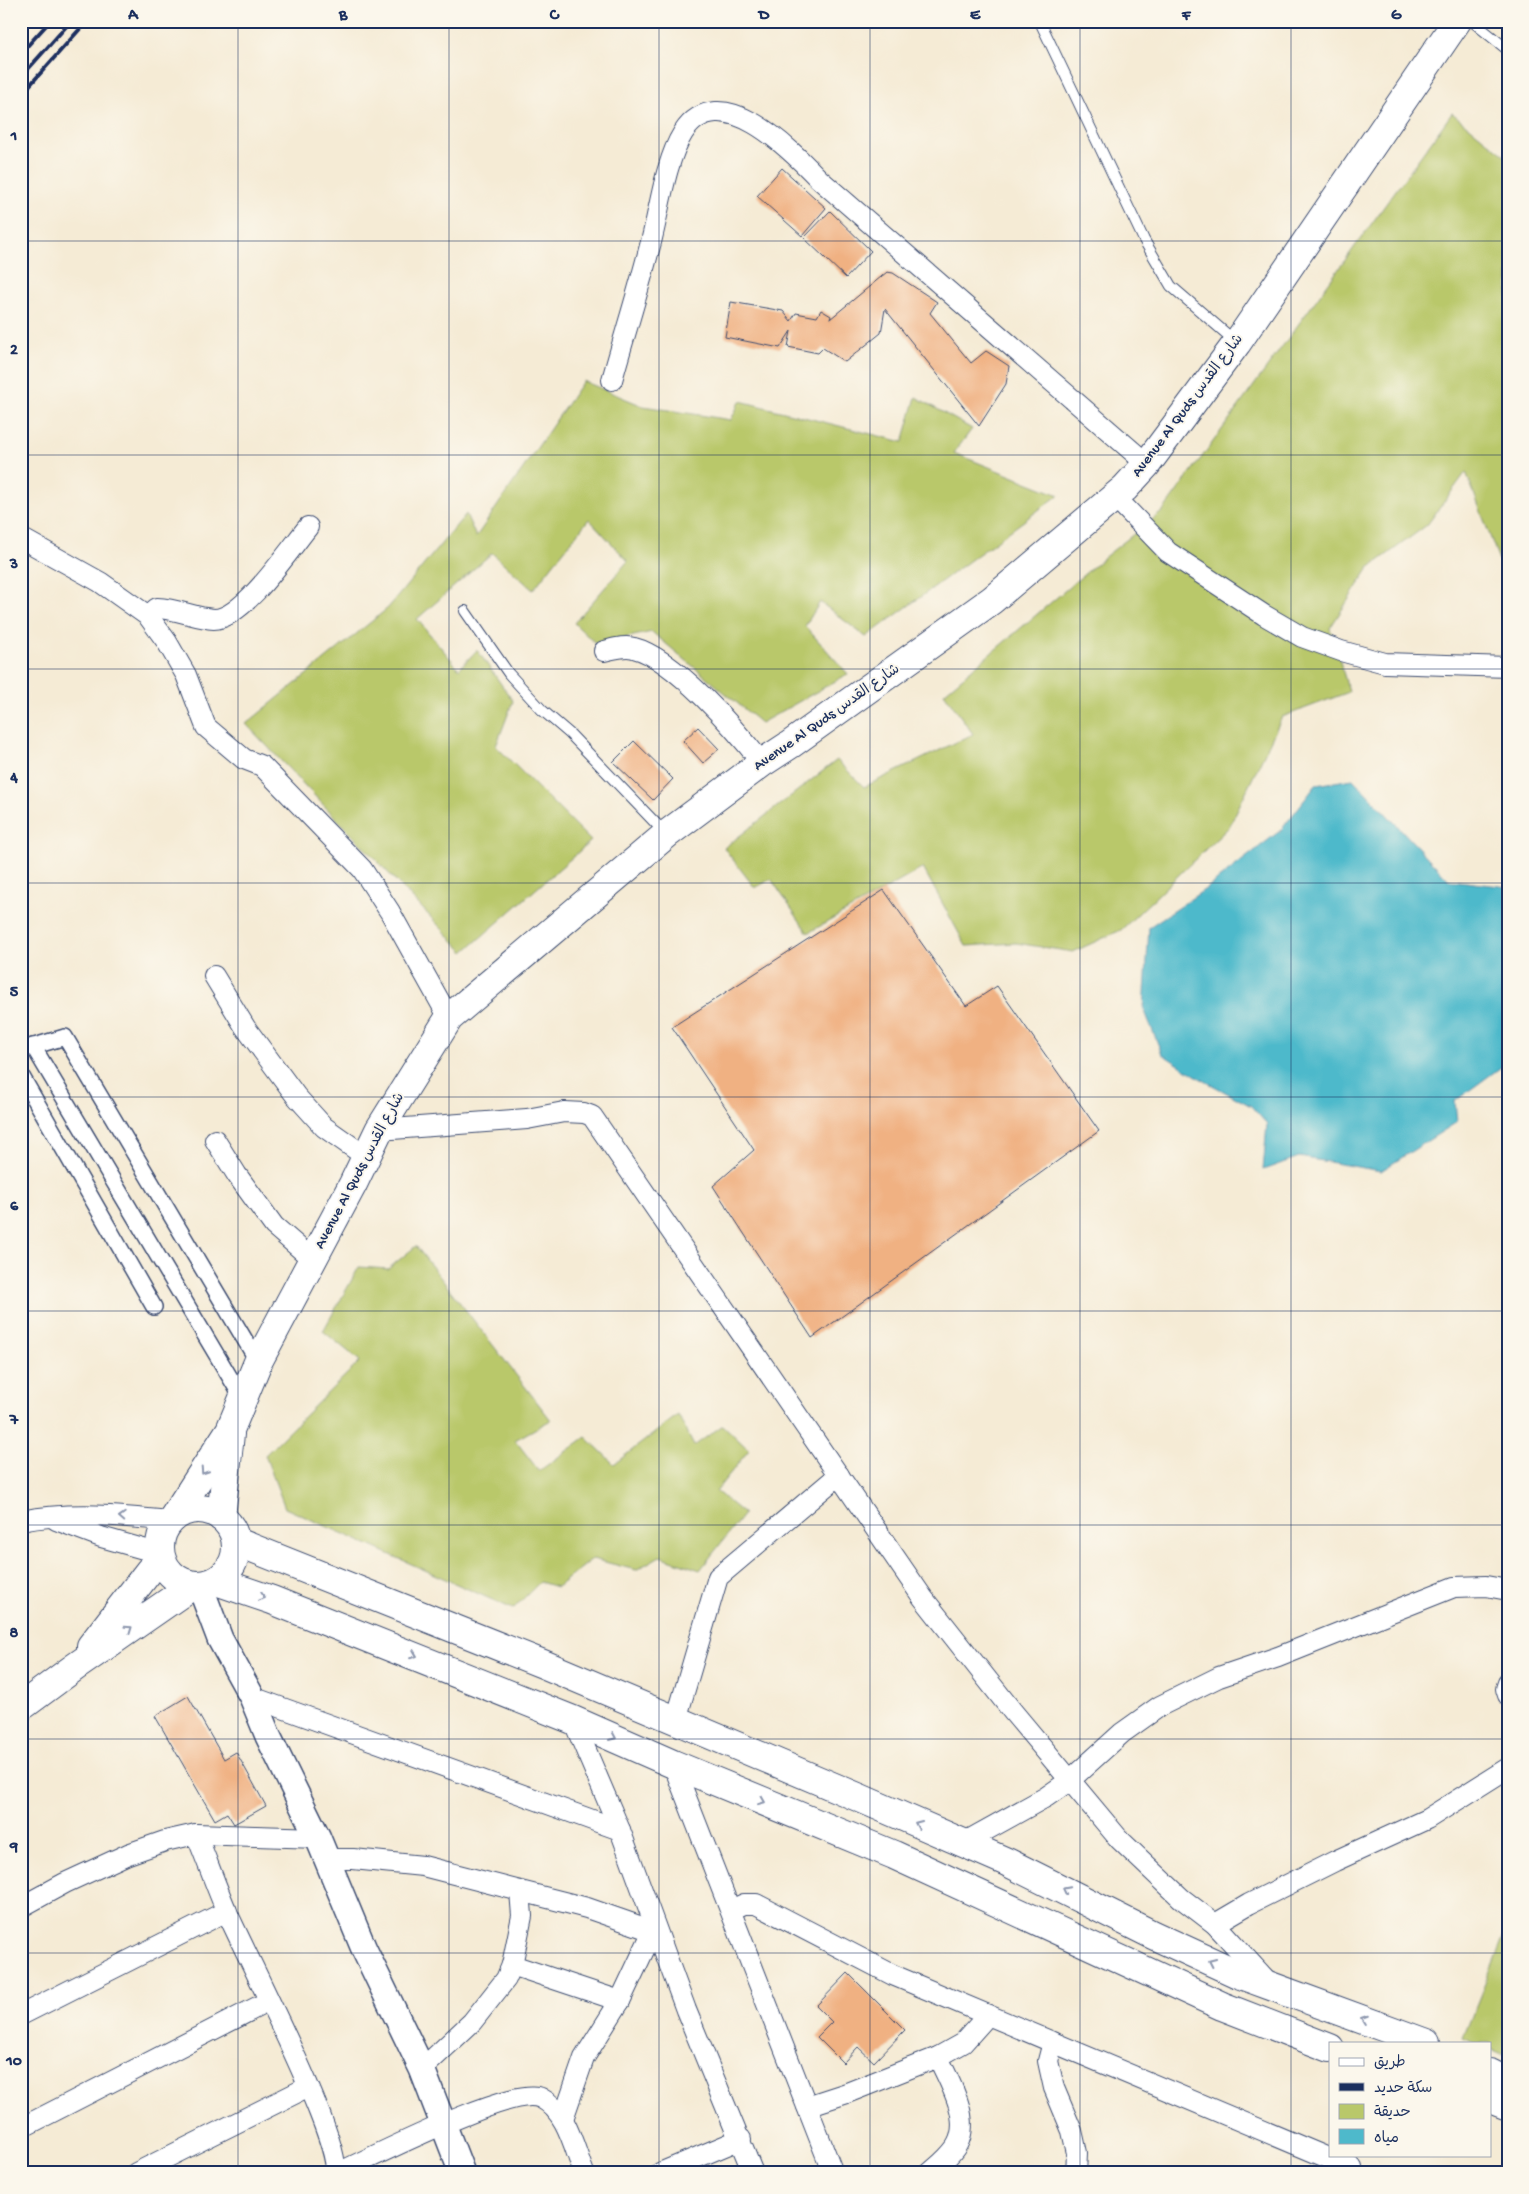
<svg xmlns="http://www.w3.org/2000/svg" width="1529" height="2194" font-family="'Gochi Hand','Playpen Sans Arabic',sans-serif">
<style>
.green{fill:#b9c86a;stroke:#6a7c64}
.water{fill:#4eb9cb;stroke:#347494}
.building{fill:#f0b182}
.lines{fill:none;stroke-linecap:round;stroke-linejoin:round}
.service-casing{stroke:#3c4b70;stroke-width:12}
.pedestrian-casing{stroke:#3c4b70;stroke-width:18}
.minor-casing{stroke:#3c4b70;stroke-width:22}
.tertiary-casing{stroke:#3c4b70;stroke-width:28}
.primary-casing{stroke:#3c4b70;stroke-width:30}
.service{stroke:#fff;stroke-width:10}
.pedestrian{stroke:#fff;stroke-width:15}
.minor{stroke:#fff;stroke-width:20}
.tertiary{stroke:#fff;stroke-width:25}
.primary{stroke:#fff;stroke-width:28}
.rail{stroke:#1b2f5e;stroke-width:4}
.oneway{stroke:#8d97ae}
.grid{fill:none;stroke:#1b2f5e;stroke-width:1;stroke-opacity:0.55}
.labels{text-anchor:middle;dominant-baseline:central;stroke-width:4;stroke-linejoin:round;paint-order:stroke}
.street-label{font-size:15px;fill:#1b2f5e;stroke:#fbf7ec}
.neatline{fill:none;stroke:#1b2f5e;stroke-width:2}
.grid-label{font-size:16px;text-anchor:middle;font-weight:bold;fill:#1b2f5e}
</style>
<rect width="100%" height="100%" fill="#fbf7ec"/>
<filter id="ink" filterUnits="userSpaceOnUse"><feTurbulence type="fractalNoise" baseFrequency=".02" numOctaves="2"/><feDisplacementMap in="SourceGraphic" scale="10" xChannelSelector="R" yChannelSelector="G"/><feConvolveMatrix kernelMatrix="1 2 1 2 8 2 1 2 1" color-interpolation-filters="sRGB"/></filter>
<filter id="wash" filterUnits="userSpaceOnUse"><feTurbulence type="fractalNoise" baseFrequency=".0096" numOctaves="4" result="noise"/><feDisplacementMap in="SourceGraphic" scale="20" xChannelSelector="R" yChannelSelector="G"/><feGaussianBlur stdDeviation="1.12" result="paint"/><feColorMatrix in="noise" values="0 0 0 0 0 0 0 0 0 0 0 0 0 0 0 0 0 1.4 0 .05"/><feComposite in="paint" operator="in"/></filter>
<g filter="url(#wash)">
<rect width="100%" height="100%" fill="#f5ebd5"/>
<g class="green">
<path d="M1452,113L1508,158V584L1466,472L1427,525L1369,568L1330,628L1349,692L1282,717L1229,827L1121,930L1073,952L1016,943L966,946L923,868L808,933L771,879L755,888L724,848L837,760L864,787L973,734L944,693L1107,555L1162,512Z"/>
<path d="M583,381L643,406L731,420L740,401L903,442L916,397L972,429L954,453L1059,495L866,637L820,602L805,626L848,674L761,723L652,632L596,644L574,623L628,561L589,519L533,590L492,553L417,619L459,669L477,650L513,701L496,746L591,841L464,952L246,724L388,608L466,514L476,537Z"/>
<path d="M416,1246L551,1420L515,1440L539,1471L586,1437L614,1464L678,1415L694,1446L723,1425L749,1450L716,1491L744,1514L700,1570L660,1556L636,1570L593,1559L557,1587L540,1582L513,1609L285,1508L265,1455L360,1361L323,1331L359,1267L388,1269Z"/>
<path d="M1508,1926V2057L1490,2049V2043H1474L1463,2038Z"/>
</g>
<path class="water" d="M1353,779L1449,880L1508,887V1062L1455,1101L1457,1122L1381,1171L1299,1157L1263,1170L1267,1124L1251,1106L1203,1080L1162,1054L1144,1009L1149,927L1207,888L1281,830L1316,785Z"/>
<g id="blocks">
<g class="building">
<path d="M782,168L826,208L802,236L757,196Z"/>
<path d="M830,211L871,251L846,278L804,238Z"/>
<path d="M887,272L893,273L937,302L930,313L971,363L986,351L1009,366L1006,384L979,426L885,309L881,333L845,362L823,348L818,353L788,347L791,331L780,348L725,337L731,302L783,311L791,321L796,313L817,317L821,310L831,316L830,319Z"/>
<path d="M698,727L719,749L703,763L683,741Z"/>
<path d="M634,741L673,779L653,800L613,762Z"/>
<path d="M884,890L966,1006L997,986L1099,1131L812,1338L713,1186L754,1150L672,1027Z"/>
<path d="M188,1696L224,1759L236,1752L266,1806L234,1824L227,1813L215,1820L155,1716Z"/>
<path d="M848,1973L905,2030L874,2062L858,2047L843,2063L817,2037L832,2022L816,2006Z"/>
</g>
</g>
</g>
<g filter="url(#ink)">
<use href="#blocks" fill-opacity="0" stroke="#3c4b70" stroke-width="1"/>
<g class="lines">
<g class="service-casing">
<g id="service">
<path d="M1472,21L1508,50"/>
<path d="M1042,26L1144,240L1171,286L1236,342"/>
<path d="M465,611L509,674L542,710L570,734L666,834"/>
</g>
</g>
<g class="pedestrian-casing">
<g id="pedestrian">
<path d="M33,1046L244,1401"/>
<path d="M21,1050L65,1037L258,1362"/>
<path d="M21,1075L154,1307"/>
</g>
</g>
<g class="minor-casing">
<g id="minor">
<path d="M612,380C625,333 640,286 652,238C660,206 666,160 683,133C720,76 791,150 819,179L1147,464"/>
<path d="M1114,496L1168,552L1264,615L1302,637L1341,651L1385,663L1508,667"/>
<path d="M21,538L100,582L148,616L167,642L186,675L206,727L244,759L262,766L362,869L390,912L449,1018"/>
<path d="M148,616L157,608C178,609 196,618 214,619C243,619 290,549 308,527"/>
<path d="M604,651C613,649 625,645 634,648C674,658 736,730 762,763"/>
<path d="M214,976L245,1027L296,1096L324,1127L365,1156"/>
<path d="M379,1130L527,1119L564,1112L584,1113L592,1116L923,1598L1013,1712L1119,1839L1181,1898L1215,1924L1270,1984"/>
<path d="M215,1140L237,1175L274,1226L312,1259"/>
<path d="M56,1520L101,1537L161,1554"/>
<path d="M21,1521C70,1511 121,1516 171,1521"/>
<path d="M1508,1683L1506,1689L1508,1695"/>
<path d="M252,1697L620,1830"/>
<path d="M573,1720L620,1830L686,2010L753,2173"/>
<path d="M676,1720L718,1577L839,1475"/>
<path d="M673,1764L833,2173"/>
<path d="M196,1834C207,1860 216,1887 227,1912C245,1953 343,2142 335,2173"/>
<path d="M963,1843L1046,1797L1069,1781L1122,1733L1160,1706L1219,1677L1278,1657L1454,1587L1486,1586L1508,1590"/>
<path d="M326,1859H353L423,1866L587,1908L653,1931L656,1930"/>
<path d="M21,1907L65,1883L128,1854L165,1841L196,1834L318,1838"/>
<path d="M731,1910L744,1904H756L893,1975L1352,2168"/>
<path d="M1215,1924L1249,1904L1335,1861L1427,1819L1508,1768"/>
<path d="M512,1965L620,2001"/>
<path d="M21,2015L227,1911"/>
<path d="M1053,2042L1048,2061L1054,2088L1072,2131L1077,2153L1076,2173"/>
<path d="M938,2057L963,2043L988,2015"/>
<path d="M422,2069L472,2022L506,1979L512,1965L522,1916L520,1891"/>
<path d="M807,2106L847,2093L938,2057C949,2082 974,2121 955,2148C948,2158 939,2165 930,2173"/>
<path d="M563,2119L584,2058L620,2001L653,1931"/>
<path d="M21,2128L269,2001"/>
<path d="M136,2173L308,2087"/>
<path d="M338,2173C371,2158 513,2085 541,2098C567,2111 574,2148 584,2173"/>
<path d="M660,2173L741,2139"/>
</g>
</g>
<g class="tertiary-casing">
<path id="tertiary" d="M200,1586L220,1639L252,1697L268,1736L318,1838L364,1949L422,2069L462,2173"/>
</g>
<g class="primary-casing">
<g id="primary">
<circle cx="198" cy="1547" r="38"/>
<path d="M221,1517L230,1434"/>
<path d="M173,1518L230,1430L258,1362L353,1184L379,1130L449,1018L667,834L762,763L791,744L992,600L1125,488L1147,464L1237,343L1457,21"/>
<path d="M237,1542L543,1664L860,1798L1007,1862L1153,1935L1238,1974L1426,2043"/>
<path d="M216,1581L272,1600L573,1720L673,1764L894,1855L1222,2006L1330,2048"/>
<path d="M91,1646L149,1571L161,1558"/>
<path d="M21,1707L75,1667L193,1585"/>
<path d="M1490,2073L1508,2082"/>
<path d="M1490,2099L1508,2106"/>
</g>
</g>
<use href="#service" class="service"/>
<use href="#pedestrian" class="pedestrian"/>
<use href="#minor" class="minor"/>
<use href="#tertiary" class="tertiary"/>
<use href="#primary" class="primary"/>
<g class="rail">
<path d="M21,53L50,21"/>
<path d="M21,77L71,21"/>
<path d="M21,95L87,21"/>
</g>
</g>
<defs><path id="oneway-chevron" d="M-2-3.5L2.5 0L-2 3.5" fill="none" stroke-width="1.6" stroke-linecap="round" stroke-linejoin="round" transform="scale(1.25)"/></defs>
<g class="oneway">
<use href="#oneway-chevron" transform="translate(204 1471) rotate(123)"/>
<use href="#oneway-chevron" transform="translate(122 1517) rotate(-177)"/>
<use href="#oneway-chevron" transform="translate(262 1597) rotate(19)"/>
<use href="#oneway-chevron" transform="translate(129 1629) rotate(-35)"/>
<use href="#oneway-chevron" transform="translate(414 1655) rotate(21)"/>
<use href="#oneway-chevron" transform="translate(613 1737) rotate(24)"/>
<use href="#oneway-chevron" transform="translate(762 1801) rotate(22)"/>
<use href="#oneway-chevron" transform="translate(918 1824) rotate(-156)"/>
<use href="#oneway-chevron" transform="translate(1066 1890) rotate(-153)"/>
<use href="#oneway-chevron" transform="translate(1212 1962) rotate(-155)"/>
<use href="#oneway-chevron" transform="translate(1364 2019) rotate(-160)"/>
</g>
</g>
<path class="grid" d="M238,21V2173M449,21V2173M659,21V2173M870,21V2173M1080,21V2173M1291,21V2173M21,241H1508M21,455H1508M21,669H1508M21,883H1508M21,1097H1508M21,1311H1508M21,1525H1508M21,1739H1508M21,1953H1508"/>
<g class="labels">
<g class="street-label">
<text transform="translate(1188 406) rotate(-53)">Avenue Al Quds شارع القدس</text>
<text transform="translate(827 718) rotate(-35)">Avenue Al Quds شارع القدس</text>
<text transform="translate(360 1171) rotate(-62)">Avenue Al Quds شارع القدس</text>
</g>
</g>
<rect width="1529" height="2194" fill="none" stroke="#fbf7ec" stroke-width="55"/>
<rect x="1329" y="2042" width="162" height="115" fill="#fbf7ec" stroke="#a1a7b3"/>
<rect x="1339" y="2058" width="25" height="8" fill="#ffffff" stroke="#a1a7b3"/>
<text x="1374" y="2066" font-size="15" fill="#1b2f5e">طريق</text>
<rect x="1339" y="2083" width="25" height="8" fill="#1b2f5e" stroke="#a1a7b3"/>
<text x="1374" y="2092" font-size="15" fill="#1b2f5e">سكة حديد</text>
<rect x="1339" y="2104" width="25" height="15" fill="#b9c86a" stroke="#a1a7b3"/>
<text x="1374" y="2116" font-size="15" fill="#1b2f5e">حديقة</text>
<rect x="1339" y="2129" width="25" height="15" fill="#4eb9cb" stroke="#a1a7b3"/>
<text x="1374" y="2142" font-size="15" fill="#1b2f5e">مياه</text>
<rect x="28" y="28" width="1474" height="2138" class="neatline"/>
<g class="grid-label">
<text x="133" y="19">A</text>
<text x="343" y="19">B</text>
<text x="554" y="19">C</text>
<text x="764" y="19">D</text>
<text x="975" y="19">E</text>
<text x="1186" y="19">F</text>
<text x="1396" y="19">G</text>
<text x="14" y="140">1</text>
<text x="14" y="354">2</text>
<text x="14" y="568">3</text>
<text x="14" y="782">4</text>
<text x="14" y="996">5</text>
<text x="14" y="1210">6</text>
<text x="14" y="1424">7</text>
<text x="14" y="1637">8</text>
<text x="14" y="1851">9</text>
<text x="14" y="2065">10</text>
</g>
</svg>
